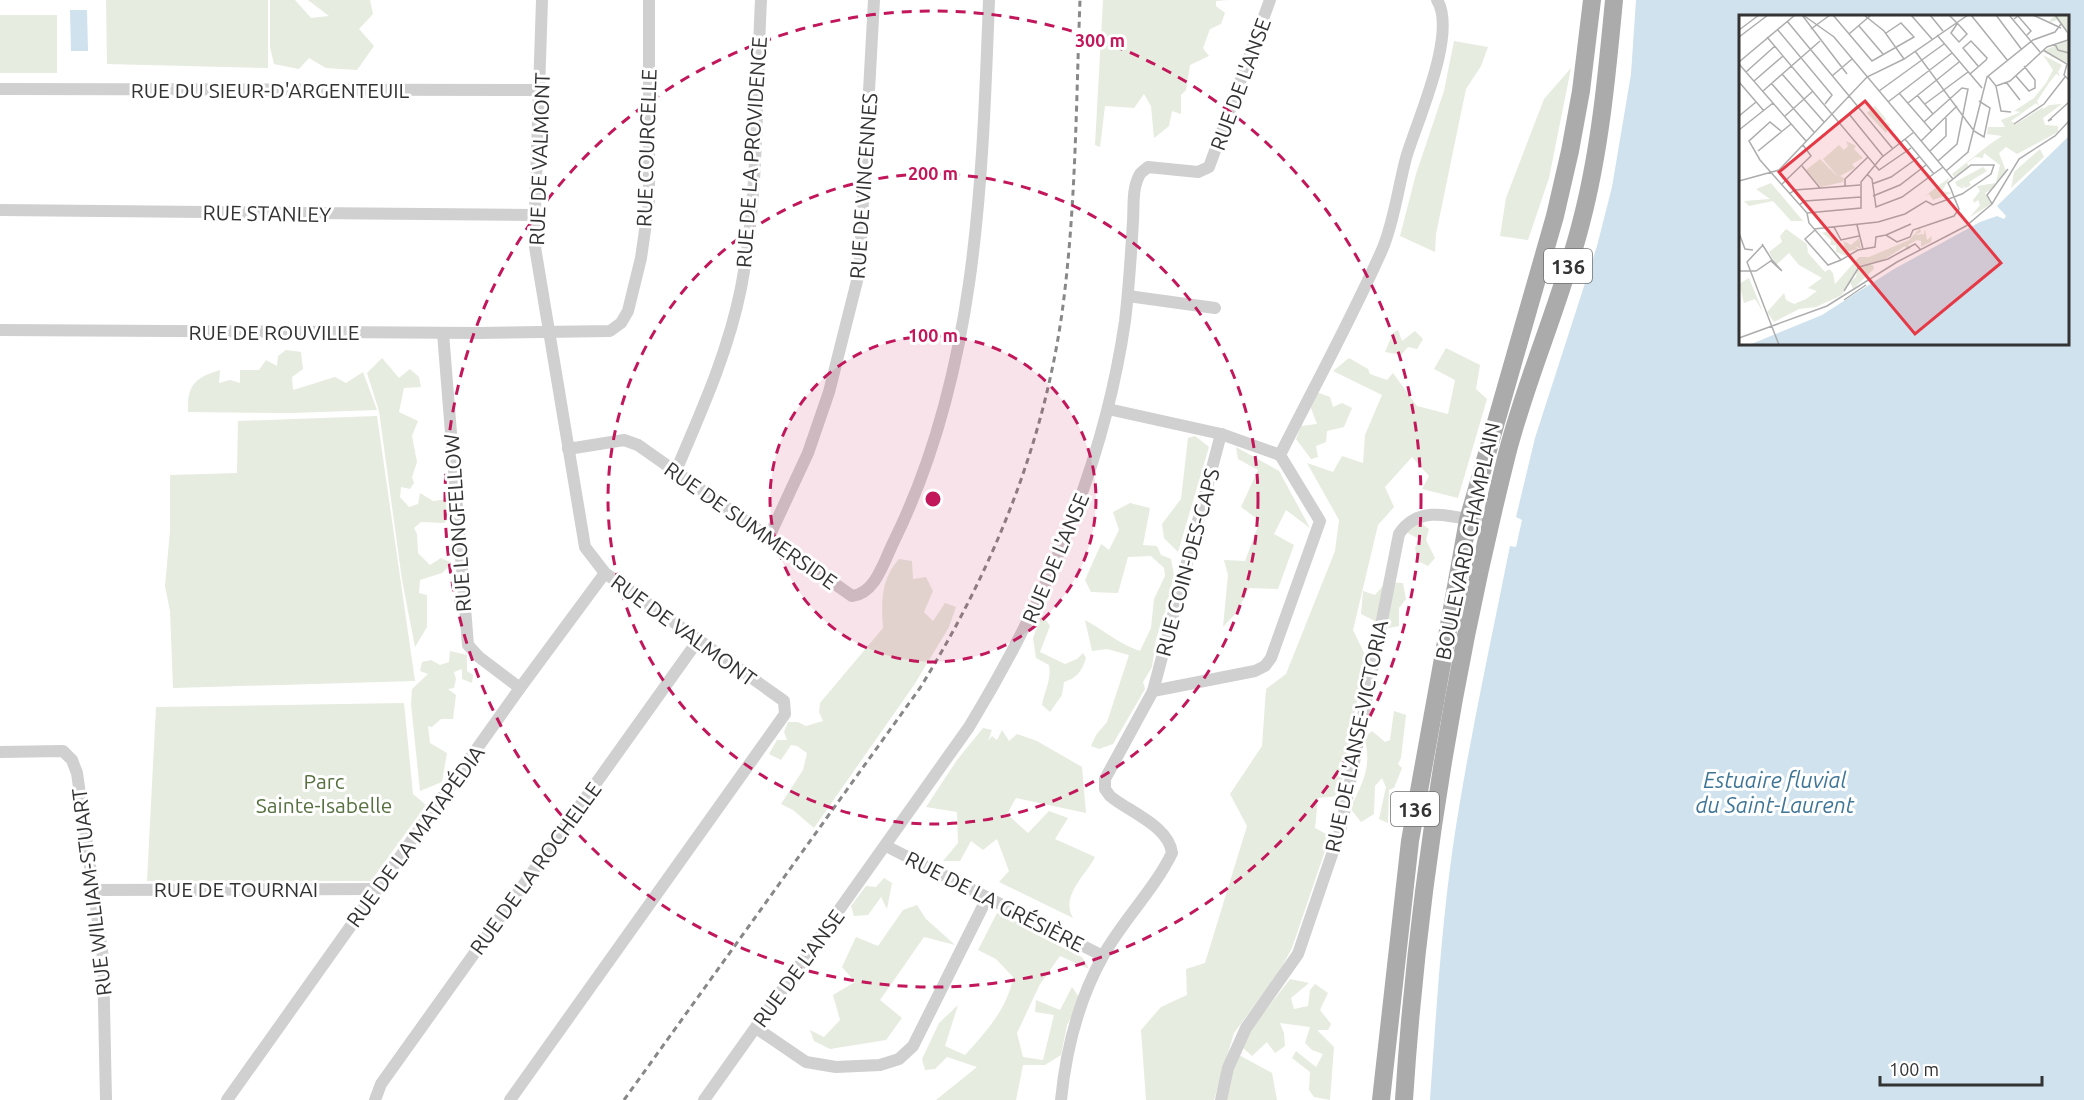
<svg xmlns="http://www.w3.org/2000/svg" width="2084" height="1100" font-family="Ubuntu,sans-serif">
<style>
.green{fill:#e6ecdf}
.water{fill:#cfe2ee;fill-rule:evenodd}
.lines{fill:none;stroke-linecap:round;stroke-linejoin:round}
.minor{stroke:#d0d0d0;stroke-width:12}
.primary{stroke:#ababab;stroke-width:18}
.rail{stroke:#888;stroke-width:3;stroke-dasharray:6 4.5;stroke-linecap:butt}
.ring{fill:none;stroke:#c2185b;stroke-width:3;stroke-dasharray:10 8}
.labels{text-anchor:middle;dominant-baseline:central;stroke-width:6;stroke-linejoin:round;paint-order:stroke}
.shield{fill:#fff;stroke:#707070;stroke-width:1.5}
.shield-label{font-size:20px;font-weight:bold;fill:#333}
.street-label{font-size:21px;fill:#333;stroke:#fff}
.park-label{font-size:21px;fill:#56703f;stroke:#fff}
.water-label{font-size:22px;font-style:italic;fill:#3f7597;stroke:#fff}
.inset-road{fill:none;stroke:#adadad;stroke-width:1.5}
.view{fill:#e63946;fill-opacity:0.15;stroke:#e63946;stroke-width:3}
.inset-edge{fill:none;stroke:#333;stroke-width:3}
.centre{fill:#c2185b;stroke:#fff;stroke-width:3}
.ring-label{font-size:18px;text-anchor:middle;font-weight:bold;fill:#c2185b;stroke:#fff;stroke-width:6;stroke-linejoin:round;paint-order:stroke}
</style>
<rect width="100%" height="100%" fill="#fff"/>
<g class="green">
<path d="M106,0H268V68L107,64Z"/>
<path d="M270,0H295L311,18L329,16L308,0H370L373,14L359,29L374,46L357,70L326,68L309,58L299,69L274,64L270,47Z"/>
<path d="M1103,0H1228L1216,1V6L1225,13L1221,24L1210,29L1203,48L1209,56L1190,65L1186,90L1181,95V114L1172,111L1169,126L1154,138L1151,106L1144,94L1134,108L1105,106L1100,147L1095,145Z"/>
<rect x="0" y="15" width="57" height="58"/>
<path d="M1454,41L1488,47L1481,66L1466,89L1436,234L1435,252L1400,236L1416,174L1444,91Z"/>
<path d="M1571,68L1549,178L1528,240L1500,236L1506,198L1544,99Z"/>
<path d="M1398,330L1402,341L1415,331L1423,339L1417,349L1408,347L1401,355L1385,352L1393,333Z"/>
<path d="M1446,348L1480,365L1476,389L1487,399L1458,498L1422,489L1429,476L1412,457L1385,487L1394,507L1378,525L1353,630L1366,657L1339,796L1318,798L1315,828L1330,836L1292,948L1279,972L1234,1033L1214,1100H1146L1141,1030L1161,1007L1187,995L1186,969L1205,963L1247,826L1230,794L1262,746L1266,689L1286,674L1335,551L1339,520L1307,463L1333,472L1342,456L1363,463L1365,435L1382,395L1333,371L1349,358L1368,369L1370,374L1387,380L1393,373L1417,406L1448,414L1455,380L1434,369Z"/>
<path d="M286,350L301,352L303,369L292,377L293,390L335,377L346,383L363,372L377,410L292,413L188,412C187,386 194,378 220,370L219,383L230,380L240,383V370H259L266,360L277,366L278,356Z"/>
<path d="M382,358L399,378L410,369L419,377L421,387L404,388L399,412L418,421L412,436L417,462L412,477L414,483L410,489L401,487L400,497L409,507L418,504L420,493L433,501L449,499L450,517L444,523L421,522L414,528L417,534L418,553L430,565L441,558L452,563L442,573L420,580L419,593L427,595V627L415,647L402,580L379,411L367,373Z"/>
<path d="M1314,391L1330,397L1333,407L1342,403L1352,408L1344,427L1327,431L1326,442L1316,446L1318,457L1311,459L1296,439L1301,426L1317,424L1311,408Z"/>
<path d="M377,416L415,681L173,688L170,611L165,586L170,531V475L237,473L238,421Z"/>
<path d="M1195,436L1209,447L1178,552L1164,538L1162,524L1181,499L1188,438Z"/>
<path d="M1236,447L1279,471L1310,528L1286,510L1274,534L1294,545L1278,589L1249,588L1237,612L1223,627L1228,575L1224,560L1245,561L1260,521L1241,507L1258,470L1238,459Z"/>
<path d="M1130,503L1150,508L1143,545L1157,546L1161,555L1171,559L1174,575L1165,612L1156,639L1152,667L1143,682L1145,689L1113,744L1099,749L1091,746L1096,735L1107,722L1129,655L1107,649L1092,651L1085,620C1105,631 1119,644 1140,651L1151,628L1154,599L1165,576L1164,568L1151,556L1128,557L1118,593L1091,592L1085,580L1101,544L1109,550L1119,530L1113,512Z"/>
<path d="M1419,522L1429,529L1426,540L1435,558L1428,566L1418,561L1415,548L1419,539L1404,531Z"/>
<path d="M899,559L912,561L913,579L926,577L933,591L924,612L933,621L945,603L956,607L949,627L914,685L814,828L793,810L781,804L803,770L807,753L797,746L791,745L781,760L769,754L777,740H787L784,732L788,722H798L806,726L823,721L819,712L820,703L883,628C881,602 881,579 899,559Z"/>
<path d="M1386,582L1403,583L1406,599L1399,608V626L1389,628L1361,614L1363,591L1375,595Z"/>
<path d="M1042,614L1050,626L1040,652L1065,664L1077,659L1083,653L1086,658C1082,671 1077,678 1064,682L1062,695L1050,712L1042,705C1044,692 1052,679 1049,665L1036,658L1033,638Z"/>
<path d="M450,651L467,655V671L473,675L472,683L462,679V669L454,672L456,679L454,688L448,689L456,695L453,719H441L432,727L428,726L430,743L447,753L442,782L420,791L411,704L412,689L428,674L420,671L422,662L431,660L440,665L449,662Z"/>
<path d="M404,703L413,794L426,805L371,881H147L156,707Z"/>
<path d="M1394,711L1406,715L1401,758L1398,764L1402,768L1394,788L1389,790L1388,823L1379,819L1386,787L1382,778L1375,786L1374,814L1361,822L1350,808C1362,785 1373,765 1364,738L1372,731L1385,742L1390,740Z"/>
<path d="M983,728L992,730L988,741L992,736L997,740L1002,730L1009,741L1017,734L1037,741L1082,767L1086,813L1016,798L1007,814L1028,833L1049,811L1068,818L1055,839L1095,857C1086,875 1060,896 1073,918L999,882L1009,871L997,839L983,850L971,841L960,861H943L958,843L957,812L926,807L957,760Z"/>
<path d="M884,878L892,883L887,909L881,897L868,915L854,916L851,906L866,886L876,887Z"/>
<path d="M917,905L926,919L955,945L924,937L880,1000L902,1018L886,1040L830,1049L814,1041L810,1030L824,1037L840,1020L833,995L855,982L842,967L856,937L878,946L903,910Z"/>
<path d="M997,913L1009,917L1035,934L1082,957L1089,969L1060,956L1040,984L1017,1033L1023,1057L1043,1060L1054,1015L1035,1012L1036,1000L1060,1010L1072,987L1081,1000L1067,1025L1061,1055L1045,1065H1023L1016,1100H936L977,1067L947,1057L935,1069L925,1070L922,1059L939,1023L958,1005L945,1046L965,1055C986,1032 1008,1008 1013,977L996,959L978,950Z"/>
<path d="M1290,979L1309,983L1291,998L1294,1009L1308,1006L1310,990L1315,984L1328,993L1320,1010L1331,1024L1328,1030H1317L1334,1047L1330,1100L1314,1097L1309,1090L1310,1072L1292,1058L1296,1051L1316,1067L1323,1054L1312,1050L1305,1043L1310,1027L1280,1023L1284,1033L1285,1046L1275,1053L1267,1042L1252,1056L1242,1047L1252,1028Z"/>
<path d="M1239,1055L1272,1073L1277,1100H1225L1231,1070Z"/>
</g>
<g class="water">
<path d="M1636,0H2084V1100H1430C1436,1015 1441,931 1453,846C1468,745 1490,646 1510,546L1516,547L1522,520L1516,517L1535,438L1597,246L1612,187L1631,74ZM1740,16H2068V344H1740Z"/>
<path d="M70,10H87L88,51H71Z"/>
</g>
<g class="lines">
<g class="minor">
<path d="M0,89L541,90"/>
<path d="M0,210L533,215"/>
<path d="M1128,296L1215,308"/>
<path d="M0,330L477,333L610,331L621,323L628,311L641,258L649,202V0"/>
<path d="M443,333L468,645L479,657L520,688"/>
<path d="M1108,409L1221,434L1280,455"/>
<path d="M568,449L624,440L638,445L852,596C876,593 884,561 894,541C977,372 982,185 989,0"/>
<path d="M675,473C701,412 728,353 741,288C759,194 756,95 761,0"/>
<path d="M769,537L808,453L829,392L859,273L874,0"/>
<path d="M1153,691L1221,434"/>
<path d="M0,752L63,751L72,760L77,773L103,958L106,1100"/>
<path d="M886,846L1103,956"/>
<path d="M94,890L377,889"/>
<path d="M756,1028L806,1062L836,1067L880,1065L899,1059L913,1046L987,898"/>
<path d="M227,1100L520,688L605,573"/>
<path d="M375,1100L381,1084L699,639"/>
<path d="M510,1100L785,714L784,701L605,573L585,547L534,241L542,0"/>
<path d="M704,1100L969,727C1045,602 1104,467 1125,321C1129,288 1131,255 1133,221C1134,207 1132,189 1139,176C1140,172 1145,170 1148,167L1198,172L1209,167L1270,0"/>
<path d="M1061,1100C1066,1049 1078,1001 1103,956C1123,920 1154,890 1172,853C1169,826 1129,812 1110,796L1105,789V779L1153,691L1255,671L1265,666L1271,658L1320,521L1280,455C1314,387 1351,320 1382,250C1394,222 1398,188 1406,158C1416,123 1458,33 1437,0"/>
<path d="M1221,1100L1228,1068L1246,1028L1298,954L1341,828L1399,534C1420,502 1457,518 1490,524"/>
</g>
<g class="primary">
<path d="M1381,1100L1410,841L1468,520L1555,216L1570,151L1581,91L1592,0"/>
<path d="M1404,1100C1418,882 1454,666 1507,454C1527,376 1561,302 1581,223C1600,151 1607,74 1614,0"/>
</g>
<path class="rail" d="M624,1100L920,688C991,573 1043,448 1062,313C1076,210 1076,104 1080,0"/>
</g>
<circle cx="933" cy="499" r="163" fill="#c2185b" fill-opacity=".12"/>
<g class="ring">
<circle cx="933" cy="499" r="163"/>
<circle cx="933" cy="499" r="325"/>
<circle cx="933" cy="499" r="488"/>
</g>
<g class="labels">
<g class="shield">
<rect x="1544" y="249" width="48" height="34" rx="4.5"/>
<rect x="1391" y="792" width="48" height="34" rx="4.5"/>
</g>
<g class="shield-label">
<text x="1568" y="266">136</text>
<text x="1415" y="809">136</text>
</g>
<g class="street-label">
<text transform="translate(1240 84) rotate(-70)">RUE DE L'ANSE</text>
<text x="270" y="90">RUE DU SIEUR-D'ARGENTEUIL</text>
<text transform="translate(646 148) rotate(-88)">RUE COURCELLE</text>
<text transform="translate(751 152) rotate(-86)">RUE DE LA PROVIDENCE</text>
<text transform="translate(539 159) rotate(-88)">RUE DE VALMONT</text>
<text transform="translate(863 186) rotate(-86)">RUE DE VINCENNES</text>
<text transform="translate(267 213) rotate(1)">RUE STANLEY</text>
<text x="274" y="332">RUE DE ROUVILLE</text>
<text transform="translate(457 523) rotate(-94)">RUE LONGFELLOW</text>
<text transform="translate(751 525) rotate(35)">RUE DE SUMMERSIDE</text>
<text transform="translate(1467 541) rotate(-78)">BOULEVARD CHAMPLAIN</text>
<text transform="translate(1055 558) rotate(-67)">RUE DE L'ANSE</text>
<text transform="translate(1187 562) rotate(-75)">RUE COIN-DES-CAPS</text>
<text transform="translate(684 630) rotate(36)">RUE DE VALMONT</text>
<text transform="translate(1356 736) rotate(-78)">RUE DE L'ANSE-VICTORIA</text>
<text transform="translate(415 836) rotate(-54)">RUE DE LA MATAPÉDIA</text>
<text transform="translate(535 868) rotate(-54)">RUE DE LA ROCHELLE</text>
<text x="236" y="889">RUE DE TOURNAI</text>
<text transform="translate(91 892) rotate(-97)">RUE WILLIAM-STUART</text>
<text transform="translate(995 901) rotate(27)">RUE DE LA GRÉSIÈRE</text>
<text transform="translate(798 968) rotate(-54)">RUE DE L'ANSE</text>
</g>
<g class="park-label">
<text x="324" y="781">Parc<tspan x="324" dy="24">Sainte-Isabelle</tspan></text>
</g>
<g class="water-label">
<text x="1775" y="779">Estuaire fluvial<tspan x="1775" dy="25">du Saint-Laurent</tspan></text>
</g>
</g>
<g transform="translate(1739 15)">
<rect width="330" height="330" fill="#fff"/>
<path d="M316,0H330V47L329,48L311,41L316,38L311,40L304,36L329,25L330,20L318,5L309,8ZM304,40L323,50L319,57L321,61L317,59L310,68L298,86L300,91L297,88L272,106L277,109L304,92L303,96L263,121L248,119L249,112H266L262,105L282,97L275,96L295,83L307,68L314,55ZM323,89L304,103L306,110L319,111V117L278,139L267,132L260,138L267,156L251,175L246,178L252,189L231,202L241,190L239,185L235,188L234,185L241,176L238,171L257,168L261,150L245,138L244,143L236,142L228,148L230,152L215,162L213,159L251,129L310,90ZM136,91L147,104L145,111L147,107L151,110L147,118L128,98ZM107,126L117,131L115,134L124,143L113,149L116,153L101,161L105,163L104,167L82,172L67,155L81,144L100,163L84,144L100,130L105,135L109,131ZM301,134L305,142L272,173L275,157ZM244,152L248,156L230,167L232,170L226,173L223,169L225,174L218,171L216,167ZM211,162L203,176L213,178L194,185L190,179L186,181ZM32,168L64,206H52L34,186L10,191L5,186L31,184L17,174ZM181,213L182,217L176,220L185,219L186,214L188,225L193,221L192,227L182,232V226L178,225L169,230L172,233L168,235L166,231L143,246L123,250H134L135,254L114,274L111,267L117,262L118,254L103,280L77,292L60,294L35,307L28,297L45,278L47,285L55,289L67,284L78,276L69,273L83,263L60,250L50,238L37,250L30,237L43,227L41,221L47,214L68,229L69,238L86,257L90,254L94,258L96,269L120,242H130L170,225ZM90,216L99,230L106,231L104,226L112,230L120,223L122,234L116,231L119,234L107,237V241L97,237V230H91L92,225L83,218ZM10,263L24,297L16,284L5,288L0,269Z" fill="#e6ecdf"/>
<path d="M330,121V330H10L83,300L155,254L241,207L258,201L265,204L267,201L258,191Z" fill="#cfe2ee"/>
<path class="inset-road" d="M63,0L108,59M64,0L95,22L214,164M94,0L133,46L175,22L162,8L147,18M125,0L145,16L165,44M172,0L193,24M191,0L204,16M210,0L220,10L228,19L220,27L212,18L218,9M232,0L269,46M257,0L283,35M270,0L301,37M294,0L322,13M275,4L279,1L292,16L288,20M48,6L154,134M120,11L144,39M38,14L93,80L86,89M72,14L91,0M0,15L20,0M110,19L132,0M198,20L243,73M0,22L29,0M28,22L140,155L172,133M316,29L319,35L330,38M304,35L328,49L325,60L330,65M176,36L235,116L245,122L251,93L240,86M0,47L56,0M0,49L67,126M7,57L36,31M43,59L85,107M231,59L247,45L248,43L232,26L224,33L239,51M93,61L113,44M249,61L257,71L262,96L272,97M277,61L290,76L296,73V65L285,51M15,66L44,41M0,67L25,96M267,67L281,85M32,68L75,117M257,71L271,66L308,32L329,25V18L316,0M24,76L81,26M140,76L205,29M160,78L193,116M178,80L194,99M149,87L213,38M169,88L220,47M186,89L229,57M118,91L110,99L144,141M0,101L17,87M46,101L74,76M313,104L309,106L330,87M185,107L223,73L229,74L218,129L199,146M275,109L305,89L326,62M0,115L34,88M42,116L31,107L10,126L21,145L68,198L122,193V167L142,143L175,117M166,124L195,159M182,126L218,91M19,136L52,109M191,136L207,121V103M63,151L81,173M207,156L229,137L248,62L294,25L316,17L322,9M128,159L133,164L137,192L163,182L204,152M0,166L40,155L128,62L165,44L229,0M133,169L152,162L180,142M42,170L72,141L64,130M106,171V164L129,142M50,179L56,175L121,170M134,181L161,170L187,150M253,189L248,180L269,154M60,190L66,186L122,182M68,198L70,208L102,245L119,235L136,232L137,222L147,220L158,227L171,222L174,215L215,201L220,194L215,182L212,174L209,168L232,150H255L252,159L223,179L220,180L215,182L194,190L187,186L166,199L139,207L75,214M118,210L124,234M95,212L102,225L120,221M76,215L66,224L89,250L102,245M0,218L6,234L14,235M147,220L172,209M24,230L8,247L40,330M32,246L43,256L33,245M0,256H17L33,245L23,229M105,276L120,252L149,244L176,229L182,235M105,285L127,270M0,323L88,291L158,247L227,211L253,189L280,144L316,121L330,106"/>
<path class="view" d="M126,86L262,248L176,319L40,157Z"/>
<rect width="330" height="330" class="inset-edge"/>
</g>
<circle cx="933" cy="499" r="9" class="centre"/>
<g class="ring-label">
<text x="1100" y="47">300 m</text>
<text x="933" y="180">200 m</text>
<text x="933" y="342">100 m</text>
</g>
<path d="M1880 1076v9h162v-9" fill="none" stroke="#333333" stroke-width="3"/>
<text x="1889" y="1076" font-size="18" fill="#333333" stroke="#ffffff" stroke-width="4.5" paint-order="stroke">100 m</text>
</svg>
